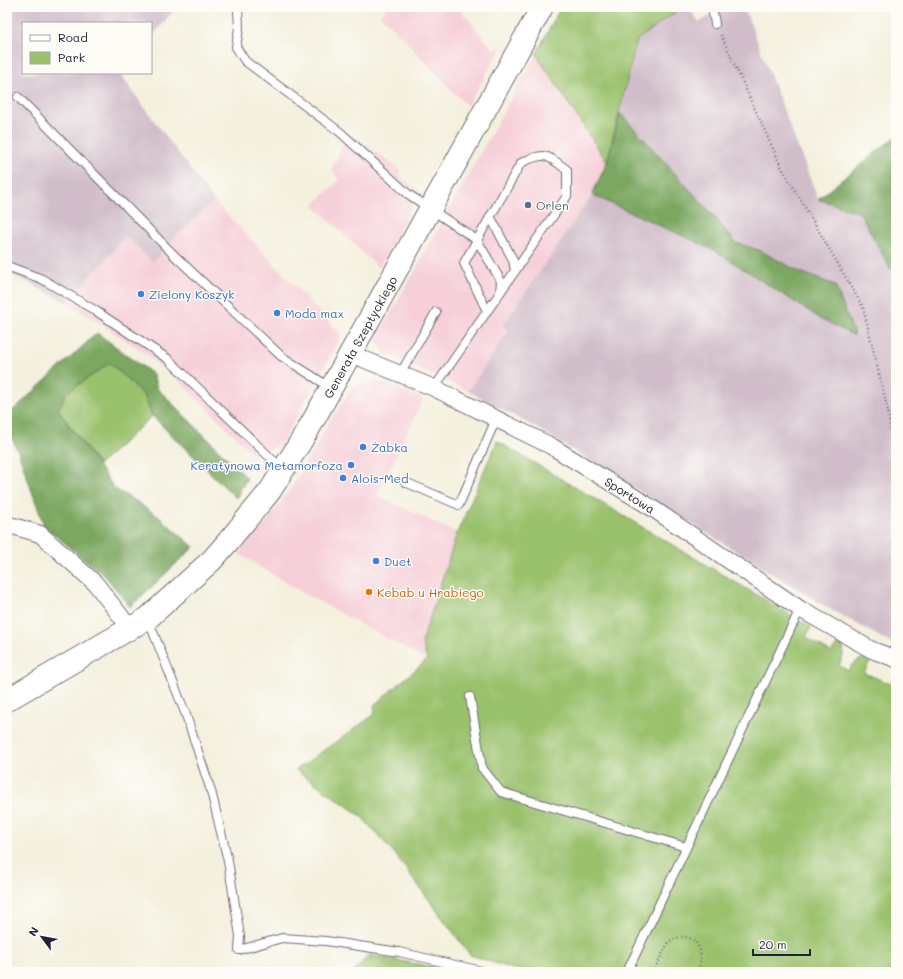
<svg xmlns="http://www.w3.org/2000/svg" width="903" height="979" font-family="Mali,sans-serif">
<style>
.built{fill:#f6cfd8}
.industrial{fill:#d1bdca}
.green{fill:#9ac16c;stroke:#5e7254}
.forest{fill:#7ba760;stroke:#4e644e}
.lines{fill:none;stroke-linecap:round;stroke-linejoin:round}
.lane-casing{stroke:#6c6a74;stroke-width:10}
.street-casing{stroke:#6c6a74;stroke-width:18}
.secondary-casing{stroke:#6c6a74;stroke-width:24}
.path{stroke:#6c6a74;stroke-width:2.5;stroke-dasharray:1 3;stroke-linecap:butt}
.lane{stroke:#fff;stroke-width:8}
.street{stroke:#fff;stroke-width:16}
.secondary{stroke:#fff;stroke-width:22}
.service-dot{fill:#5c6f8a;stroke:#fdfcf7;stroke-width:1.5}
.shop-dot{fill:#3f7fe0;stroke:#fdfcf7;stroke-width:1.5}
.food-dot{fill:#e8710a;stroke:#fdfcf7;stroke-width:1.5}
.labels{text-anchor:middle;dominant-baseline:central;stroke-width:3;stroke-linejoin:round;paint-order:stroke}
.service-label{font-size:12px;fill:#4e5e75;stroke:#fdfcf7;text-anchor:start}
.shop-label{font-size:12px;fill:#366cbe;stroke:#fdfcf7;text-anchor:start}
.street-label{font-size:12px;fill:#22223b;stroke:#fdfcf7}
.food-label{font-size:12px;fill:#c56008;stroke:#fdfcf7;text-anchor:start}
</style>
<rect width="100%" height="100%" fill="#fdfcf7"/>
<filter id="ink" filterUnits="userSpaceOnUse"><feTurbulence type="fractalNoise" baseFrequency=".025" numOctaves="2"/><feDisplacementMap in="SourceGraphic" scale="8" xChannelSelector="R" yChannelSelector="G"/><feConvolveMatrix kernelMatrix="1 2 1 2 8 2 1 2 1" color-interpolation-filters="sRGB"/></filter>
<filter id="wash" filterUnits="userSpaceOnUse"><feTurbulence type="fractalNoise" baseFrequency=".012" numOctaves="4" result="noise"/><feDisplacementMap in="SourceGraphic" scale="16" xChannelSelector="R" yChannelSelector="G"/><feGaussianBlur stdDeviation="0.9" result="paint"/><feColorMatrix in="noise" values="0 0 0 0 0 0 0 0 0 0 0 0 0 0 0 0 0 1.4 0 .05"/><feComposite in="paint" operator="in"/></filter>
<g filter="url(#wash)">
<rect width="100%" height="100%" fill="#f4f0de"/>
<g class="built">
<path d="M387,7H458L493,49L502,48L467,106L380,14Z"/>
<path d="M536,54L607,162L592,195L503,325L508,331L468,391L384,353L376,340Z"/>
<path d="M348,133L400,169L402,178L420,191L379,268L313,205L340,180L331,170Z"/>
<path d="M214,201L342,335L280,446L253,454L177,379L139,349L67,302L104,262L125,236L153,262L176,236Z"/>
<path d="M372,381L394,386L423,399L377,495L457,533L422,642L427,660L301,592L238,553L263,527L296,481L330,421L352,388Z"/>
</g>
<g class="industrial">
<path d="M7,7H176L151,38V23H23V73H123L121,76L214,201L176,236L153,262L125,236L104,262L66,302L22,279L7,274Z"/>
<path d="M682,7H688L699,22L728,7H744L818,199L860,213L890,268L896,270V646L830,609L535,427L468,391L508,331L503,325L592,195L714,250L821,319L854,335L835,285L800,272L759,250L736,243L712,214L620,113L637,40Z"/>
</g>
<g class="green">
<path d="M561,7H682L637,40L607,162L536,54Z"/>
<path d="M110,363L144,395L152,416L99,465L58,410L66,393Z"/>
<path d="M497,441L811,627L806,637L831,653L839,642C847,650 843,657 839,665L848,671C853,664 857,659 867,658L870,661L864,673L896,686V972H522L470,955L397,857L361,816L296,770L375,714L374,705L427,660L422,642L457,533Z"/>
<path d="M369,955L459,972H353Z"/>
</g>
<g class="forest">
<path d="M620,113L712,214L736,243L759,250L800,272L835,285L855,336L821,319L714,250L592,195L607,162Z"/>
<path d="M896,136V270L890,268L860,213L818,199Z"/>
<path d="M97,333L153,374L157,388L247,478L236,498L152,416L144,395L110,363L66,393L58,410L115,489L134,500L159,517L194,547L130,607L105,576L44,526L19,454L7,428V416Z"/>
</g>
</g>
<g filter="url(#ink)">
<g class="lines">
<g class="lane-casing">
<g id="lane">
<path d="M236,7L238,9L239,28L236,47L245,61L340,132L408,194L477,240L501,281L500,292"/>
<path d="M712,7L715,24"/>
<path d="M18,97L176,257L281,356L331,388"/>
<path d="M490,216L513,260L515,271"/>
<path d="M7,266L42,279L96,311L168,359L282,469"/>
<path d="M400,374L436,312"/>
<path d="M434,388L567,196V170C547,155 545,151 521,163L464,263L487,311"/>
<path d="M405,482L459,505L496,419"/>
<path d="M148,619L186,715L211,791L228,861L240,936L239,950L282,938L326,941L399,952L486,972"/>
<path d="M470,697L482,768L501,792L686,847"/>
<path d="M627,972L800,609"/>
</g>
</g>
<g class="street-casing">
<g id="street">
<path d="M351,354L434,388L551,446L652,508L800,609L872,650L896,659"/>
<path d="M7,527L13,526L40,534L95,583L130,628"/>
</g>
</g>
<g class="secondary-casing">
<path id="secondary" d="M7,700L148,618L212,560L226,544L270,491L308,430L542,7"/>
</g>
<g class="path">
<path d="M721,35L781,166L863,307L888,411L896,472"/>
<path d="M653,972L669,941C693,928 708,949 697,972"/>
</g>
<use href="#lane" class="lane"/>
<use href="#street" class="street"/>
<use href="#secondary" class="secondary"/>
</g>
</g>
<circle class="service-dot" cx="528" cy="205" r="4"/>
<g class="shop-dot">
<circle cx="141" cy="294" r="4"/>
<circle cx="277" cy="313" r="4"/>
<circle cx="363" cy="447" r="4"/>
<circle cx="351" cy="465" r="4"/>
<circle cx="343" cy="478" r="4"/>
<circle cx="376" cy="561" r="4"/>
</g>
<circle class="food-dot" cx="369" cy="592" r="4"/>
<g class="labels">
<g class="service-label">
<text x="536" y="205">Orlen</text>
</g>
<g class="shop-label">
<text x="149" y="294">Zielony Koszyk</text>
<text x="285" y="313">Moda max</text>
<text x="371" y="447">Żabka</text>
<text x="343" y="465" text-anchor="end">Keratynowa Metamorfoza</text>
<text x="351" y="478">Alois-Med</text>
<text x="384" y="561">Duet</text>
</g>
<g class="street-label">
<text transform="translate(360 337) rotate(-61)">Generała Szeptyckiego</text>
<text transform="translate(630 495) rotate(32)">Sportowa</text>
</g>
<g class="food-label">
<text x="377" y="592">Kebab u Hrabiego</text>
</g>
</g>
<rect width="903" height="979" fill="none" stroke="#fdfcf7" stroke-width="24"/>
<rect x="22" y="22" width="130" height="52" fill="#fdfcf7" stroke="#a5a5ac"/>
<rect x="30" y="35" width="20" height="6" fill="#ffffff" stroke="#a5a5ac"/>
<text x="58" y="42" font-size="12" fill="#22223b">Road</text>
<rect x="30" y="52" width="20" height="12" fill="#9ac16c" stroke="#a5a5ac"/>
<text x="58" y="62" font-size="12" fill="#22223b">Park</text>
<g transform="translate(42 937) rotate(302)" stroke="#fdfcf7" stroke-width="3" paint-order="stroke">
<path d="M0-3L7 15L0 10L-7 15Z" fill="#22223b"/>
<text y="-6" font-size="11" font-weight="bold" text-anchor="middle" fill="#22223b">N</text>
</g>
<path d="M753 949v6h57v-6" fill="none" stroke="#22223b" stroke-width="2"/>
<text x="759" y="949" font-size="12" fill="#22223b" stroke="#fdfcf7" stroke-width="3" paint-order="stroke">20 m</text>
</svg>
